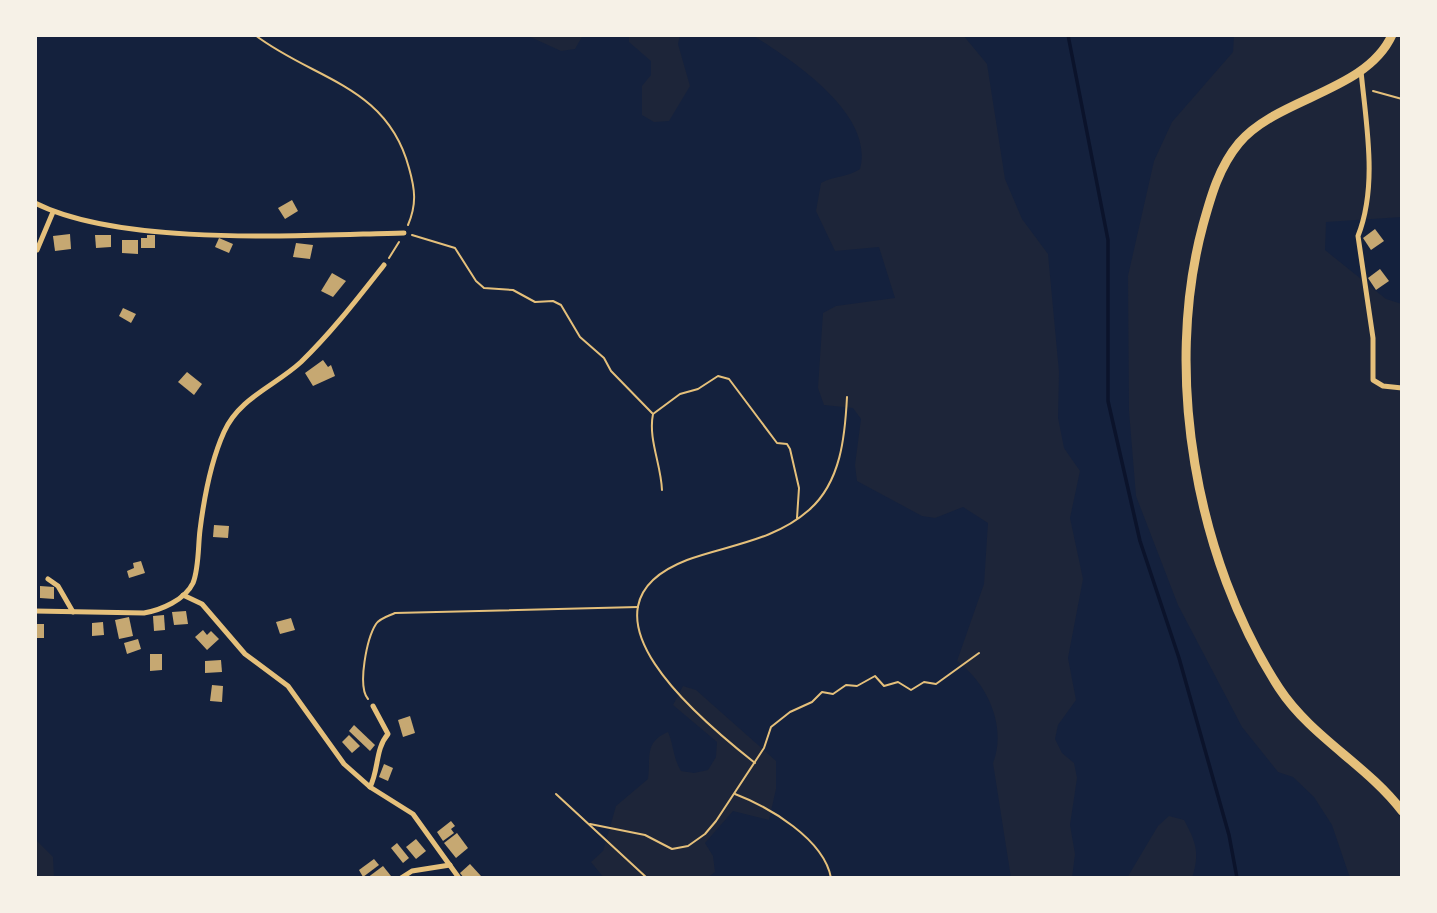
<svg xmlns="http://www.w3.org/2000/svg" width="1437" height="913" font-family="Jost,sans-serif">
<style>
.green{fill:#1d2539}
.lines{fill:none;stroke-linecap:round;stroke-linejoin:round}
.stream{stroke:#0b132b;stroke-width:3.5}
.building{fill:#c6a872}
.path{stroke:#e5c07b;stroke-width:2}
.minor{stroke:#e5c07b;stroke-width:5}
.trunk{stroke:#e5c07b;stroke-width:9}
</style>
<rect width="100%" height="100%" fill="#14213d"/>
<g class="green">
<path d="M526,35H583L575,49L561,51Z"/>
<path d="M629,35H680L678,44L690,86L669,121L654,122L642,115V86L651,75V61L629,42Z"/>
<path d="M752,35H963L987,64L1005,179L1022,219L1048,254L1059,372L1058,418L1064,448L1080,471L1070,518L1083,579L1068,658L1076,700L1058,725L1055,739L1062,753L1074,763L1077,778L1070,825L1075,854L1072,878H1011L993,763C1007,727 988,684 957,661L984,584L988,523L963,507L935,518L922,516L857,481L855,465L861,419L853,408L824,405L818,388L823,313L836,306L895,298L879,247L835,251L816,211L821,183C835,175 847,178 860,169C875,114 792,60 752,35Z"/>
<path d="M1234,35H1402V217L1326,222L1325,250L1386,299L1402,304V878H1350L1332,825L1314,797L1293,777L1278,772L1242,727L1178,605L1136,496L1129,411L1128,276L1154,161L1172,122L1233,52Z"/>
<path d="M683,686L696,690L776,761V789L769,820L733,811L705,843L713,856L715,872L707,878H604L591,862L603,851L616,806L648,779C651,757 644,742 668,732C674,746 673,758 681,771L694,773L708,770L716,757L717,742L673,705Z"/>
<path d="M1169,816L1184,820C1196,842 1200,853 1192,878H1127L1158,826Z"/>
<path d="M35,839L53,857L54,878H35Z"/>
</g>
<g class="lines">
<path class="stream" d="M1068,35L1108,240V401L1140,541L1179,658L1229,835L1237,878"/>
</g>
<g class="building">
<path d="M292,200L298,211L285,219L278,208Z"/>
<path d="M1375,229L1384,241L1371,250L1363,238Z"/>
<path d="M70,234L71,249L55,251L53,236Z"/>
<path d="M95,235H111V247L96,248Z"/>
<path d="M147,235H155V248H141V238H147Z"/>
<path d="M219,238L233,244L229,253L215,247Z"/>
<path d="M122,240H138V254L122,253Z"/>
<path d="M296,243L313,245L310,259L293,257Z"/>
<path d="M1380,269L1389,281L1376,290L1368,278Z"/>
<path d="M332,273L346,281L333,297L321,291Z"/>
<path d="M123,308L136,314L131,323L119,316Z"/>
<path d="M323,360L328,367L331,365L335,376L313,386L305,373Z"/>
<path d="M187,372L202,384L194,395L178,382Z"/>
<path d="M214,525L229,526L228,538L213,537Z"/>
<path d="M141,561L145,573L129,578L127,571L134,568L133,563Z"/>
<path d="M40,586L54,587V599L40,598Z"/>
<path d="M186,611L188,624L174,625L172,612Z"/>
<path d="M164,615L165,630L154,631L153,616Z"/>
<path d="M129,617L133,636L119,639L115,620Z"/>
<path d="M291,618L295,630L280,634L276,622Z"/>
<path d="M103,622L104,635L92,636V623Z"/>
<rect x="35" y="624" width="9" height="14"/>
<path d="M203,630L207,635L211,631L219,639L207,650L195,637Z"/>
<path d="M138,639L141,649L127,654L124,643Z"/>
<path d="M150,654H162V670L150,671Z"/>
<path d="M221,660L222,672L205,673V661Z"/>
<path d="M212,685L223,686L222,702L210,701Z"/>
<path d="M410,716L415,733L403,737L398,720Z"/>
<path d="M354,725L375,745L370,751L349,731Z"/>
<path d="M349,735L360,746L352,753L342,742Z"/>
<path d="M384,764L393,768L388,781L379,777Z"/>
<path d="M451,821L455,826L451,829L454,833L443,841L437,832Z"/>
<path d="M457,833L468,848L456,858L444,843Z"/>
<path d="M416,839L426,851L416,859L406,847Z"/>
<path d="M397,843L409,858L403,863L391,848Z"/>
<path d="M374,859L379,865L363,877L359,870Z"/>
<path d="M470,864L481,876L479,878H464L460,873Z"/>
<path d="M383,866L391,876L388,878H367Z"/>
</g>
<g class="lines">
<g class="path">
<path d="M255,35C314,80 387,85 409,168C415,189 417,204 408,225"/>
<path d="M1373,91L1402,99"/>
<path d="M412,235L455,248L476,281L484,288L513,290L535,302L553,301L561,305L580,337L604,358L611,371L652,413"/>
<path d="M389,258L399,242"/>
<path d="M662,490C661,464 648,439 653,414L680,394L698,389L718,376L729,379L777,443L787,444L790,449L799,488L797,518"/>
<path d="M368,699C357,686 367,638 376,624C380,618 389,616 395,613L638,607"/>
<path d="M755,763C703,722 563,608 687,560C728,545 774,541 809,510C841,482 845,436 847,397"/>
<path d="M556,794L647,878"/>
<path d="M735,794C769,807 824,839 831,878"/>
<path d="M590,824L645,835L672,849L688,846L705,834L716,821L764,748L771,727L790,712L812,702L822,692L833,694L846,685L857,686L875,676L884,686L898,682L911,690L924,682L936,684L979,653"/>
</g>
<g class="minor">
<path d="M1361,71C1366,124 1378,185 1358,236L1373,338V380L1383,386L1402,388"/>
<path d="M35,203C122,247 304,235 404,233"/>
<path d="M37,250L53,212"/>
<path d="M48,579L58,586L73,612"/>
<path d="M183,595L202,604L245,654L288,686L344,764L370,787L413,814L459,878"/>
<path d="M35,611L144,613C161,610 185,600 193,583C199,568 198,546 200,530C204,498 210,463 224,432C239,398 275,386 301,362C332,332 358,298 384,265"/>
<path d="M370,787C379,770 375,749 388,734L373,706"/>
<path d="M401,878L412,871L450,865"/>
</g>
<path class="trunk" d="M1392,35C1366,92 1278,97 1239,143C1219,167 1211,196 1203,225C1163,373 1196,560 1279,688C1311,737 1367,765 1402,811"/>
</g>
<rect width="1437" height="913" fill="none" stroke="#f6f1e7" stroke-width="74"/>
</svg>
